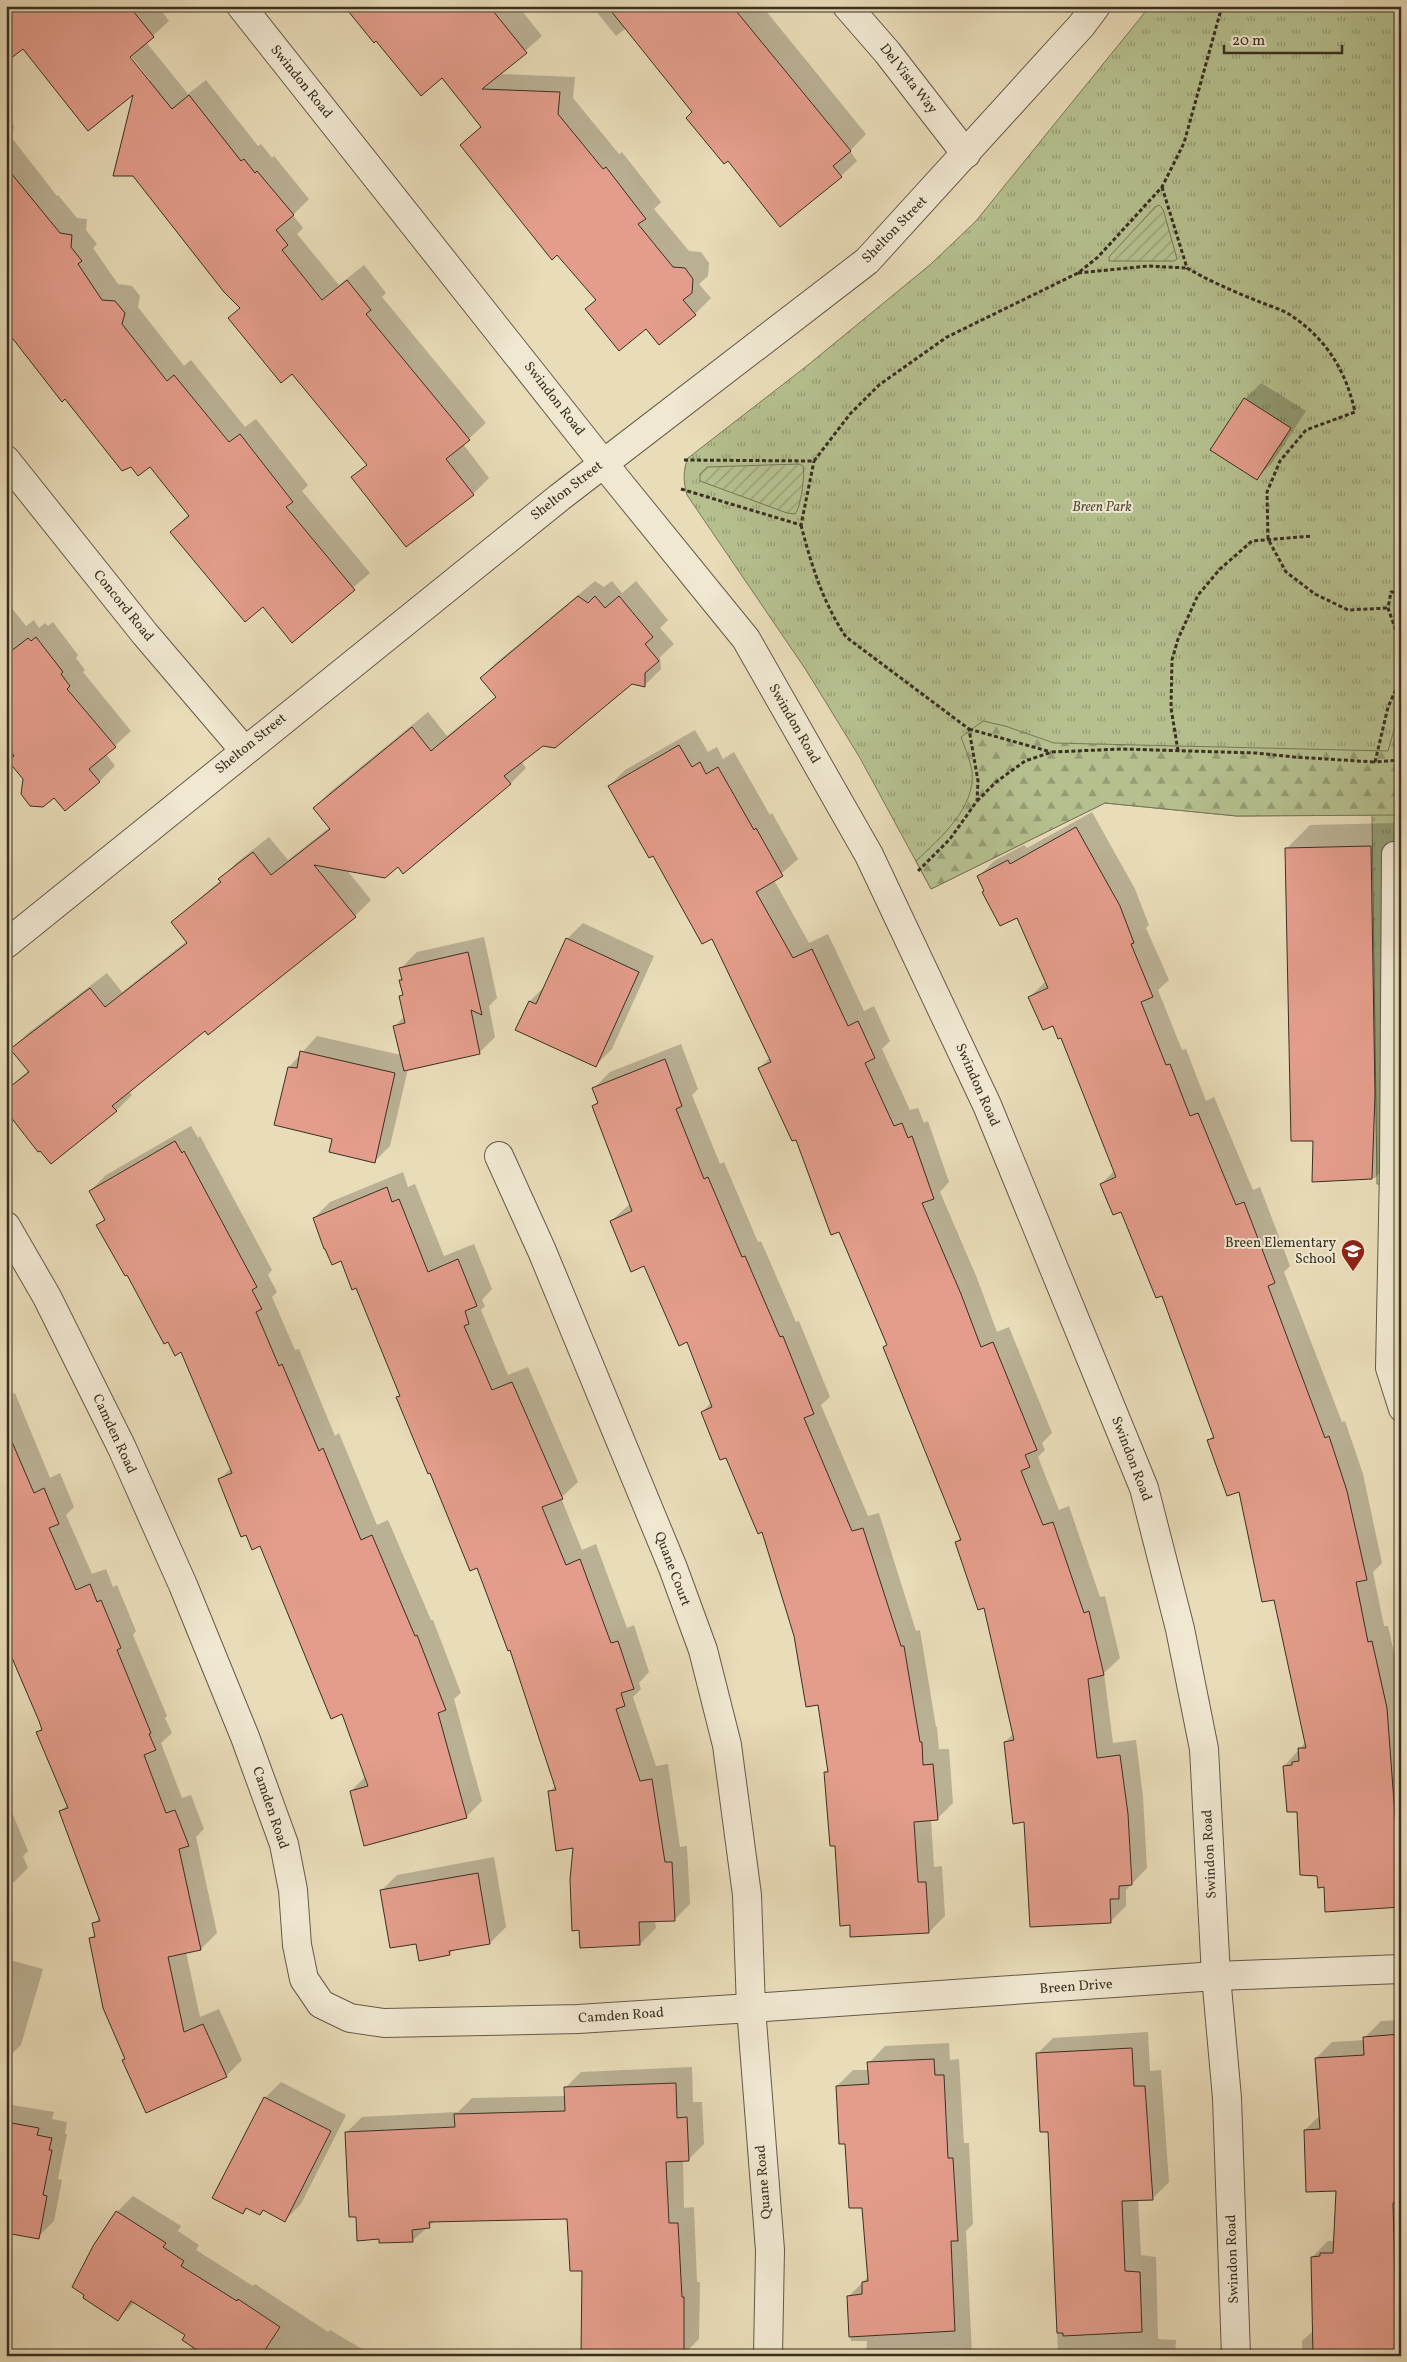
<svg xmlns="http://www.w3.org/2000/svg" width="1407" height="2362" font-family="Vollkorn,serif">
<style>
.grass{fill:url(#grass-tufts);stroke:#787858}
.forest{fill:url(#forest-firs);stroke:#787858}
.garden{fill:url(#garden-furrows);stroke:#787858}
.shadow{fill:#0003;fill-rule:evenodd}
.building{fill:#e49d8c;stroke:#392f22}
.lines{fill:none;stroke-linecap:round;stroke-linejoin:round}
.service-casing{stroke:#655a48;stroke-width:26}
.minor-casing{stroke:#655a48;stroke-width:30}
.tertiary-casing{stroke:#655a48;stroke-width:30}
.path{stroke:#392f22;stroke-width:3;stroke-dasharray:4 2.5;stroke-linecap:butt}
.service{stroke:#f1e8d2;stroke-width:24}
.minor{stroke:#f1e8d2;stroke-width:28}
.tertiary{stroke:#f1e8d2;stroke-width:28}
.labels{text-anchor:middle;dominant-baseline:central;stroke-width:4;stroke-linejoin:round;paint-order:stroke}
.street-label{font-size:14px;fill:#392f22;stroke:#f1e8d2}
.park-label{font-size:14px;font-style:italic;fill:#524c38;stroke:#f1e8d2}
.poi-label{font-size:14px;fill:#392f22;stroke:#f1e8d2;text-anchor:end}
</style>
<defs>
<pattern id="grass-tufts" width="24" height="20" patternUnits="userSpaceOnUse" patternTransform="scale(1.25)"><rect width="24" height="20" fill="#b6c08f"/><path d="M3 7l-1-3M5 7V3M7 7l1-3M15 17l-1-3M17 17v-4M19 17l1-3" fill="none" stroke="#959c74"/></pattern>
<pattern id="forest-firs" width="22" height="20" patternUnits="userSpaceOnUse" patternTransform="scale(1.25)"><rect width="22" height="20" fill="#b6c08f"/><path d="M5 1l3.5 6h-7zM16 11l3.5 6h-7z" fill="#959c74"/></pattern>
<pattern id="garden-furrows" width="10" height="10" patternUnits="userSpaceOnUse" patternTransform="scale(1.25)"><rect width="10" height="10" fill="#b6c08f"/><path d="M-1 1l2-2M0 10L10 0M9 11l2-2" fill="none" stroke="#959c74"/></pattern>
</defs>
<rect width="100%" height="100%" fill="#e9dcb9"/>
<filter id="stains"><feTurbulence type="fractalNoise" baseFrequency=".004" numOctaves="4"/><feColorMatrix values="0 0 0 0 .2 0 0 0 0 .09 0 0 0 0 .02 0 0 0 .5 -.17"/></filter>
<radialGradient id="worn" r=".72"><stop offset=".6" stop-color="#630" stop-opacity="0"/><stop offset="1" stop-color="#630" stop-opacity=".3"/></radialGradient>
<path class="grass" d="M1150,6H1401V815H1398L1401,816V1184H1377L1372,815L1237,816L1105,803L931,889L860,758L806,670L687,495C683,482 683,470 688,458L808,365L931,264L976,221Z"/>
<path class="forest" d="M1401,705V815L1237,816L1105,803L931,889L916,861C940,838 976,808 972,771C970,760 965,748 961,737L983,721L1005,726L1054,743L1388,751Z"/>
<g class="garden">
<path d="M1159,205L1163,209L1177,259L1174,261H1109V257L1155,207Z"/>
<path d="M799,464L803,466C805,476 801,507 795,514L787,513L700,481V474L707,467Z"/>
</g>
<g class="shadow">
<path d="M6,6H158L169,21L146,42L188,94L206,80L258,146L261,144L272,158L274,156L309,199L293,215L303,228L297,234L339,285L364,265L386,293L382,297L486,423L463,444L489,478L473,494L353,478L367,464L292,372L230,318L241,307L135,91L23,47ZM127,51L150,80L148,81L125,53Z"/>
<path d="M348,6H518L542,36L499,74L575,77L573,98L619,154L622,152L661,202L654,209L689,251L701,252L709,263L708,276L699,284L711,298L695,314L646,327L587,309L596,299L462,145L482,126L442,76Z"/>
<path d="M592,6H762L866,134L850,151L857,161L841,176L694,112L626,28L616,36Z"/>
<path d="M6,116L14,126L12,138L57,196L58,195L77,218L87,219L86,230L97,244L93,248L118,284L132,286L140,296L138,307L184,366L191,360L245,427L256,419L308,485L302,491L370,573L292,641L263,605L171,532L189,514L150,465L6,323Z"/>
<path d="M1261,383L1306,411L1272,463L1256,479L1212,450L1245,399Z"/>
<path d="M595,581L604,587L612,581L622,593L636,581L668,620L660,628L674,644L660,657L661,669L645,685L632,683L543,744L521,761L526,768L510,784L398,865L346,869L371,900L355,916L208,1034L205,1030L129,1091L132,1095L116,1111L6,1090L29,1070L12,1049L28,1033L107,973L122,992L187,941L172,922L221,880L236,863L269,837L288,860L330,827L314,808L330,792L428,712L447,736L497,696L481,678L497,662Z"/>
<path d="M6,601L26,626L34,620L39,628L45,623L48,626L53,622L78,655L76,658L85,670L83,672L131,731L106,754L115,766L99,782L54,796L24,779L6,757Z"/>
<path d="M695,730L708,752L717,747L723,759L734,752L770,815L772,813L798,859L774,880L809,943L828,934L864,1011L874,1006L890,1041L882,1049L910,1110L918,1108L924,1123L928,1121L949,1182L940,1192L977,1278L997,1332L1009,1327L1052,1433L1042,1443L1045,1450L1038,1457L1059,1510L1069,1506L1100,1597L1105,1596L1120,1658L1104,1673L1113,1743L1136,1740L1143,1797L1147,1868L1126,1890V1906L1110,1922L1025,1821L1005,1742L1014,1733L985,1607L956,1542L961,1537L884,1347L888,1344L840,1230L796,1138L759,1069L770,1057L713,937L653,854L609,786L625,770Z"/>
<path d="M1092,812L1135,889L1149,925L1146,928L1169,980L1158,990L1182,1050L1186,1049L1206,1101L1214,1097L1253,1190L1260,1187L1290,1266L1284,1272L1342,1422L1345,1421L1363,1474L1382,1563L1373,1572L1384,1626H1388L1401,1684V1906L1325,1886L1319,1875L1284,1766L1306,1742L1275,1599L1240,1490L1209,1440L1214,1435L1162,1294L1122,1210L1101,1184L1115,1170L1062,1036L1030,997L1046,981L1017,916L986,891L978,877L994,861L1024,845L1027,848Z"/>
<path d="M1394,823L1398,1154L1375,1178L1314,1181V1140L1287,848L1310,825Z"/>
<path d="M583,923L654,956L612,1049L596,1065L530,1001L545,986L567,939Z"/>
<path d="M484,937L497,998L489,1006L495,1037L479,1053L408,1069L390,1146L374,1162L333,1138L289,1067L317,1036L401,1055L395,1026L405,1016L400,997L404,993L401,968L417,952Z"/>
<path d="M681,1044L698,1089L692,1095L720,1164L724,1162L758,1242L761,1241L796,1322L799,1321L830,1397L821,1405L868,1516L879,1513L916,1631L920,1630L936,1727H937L939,1749H949L953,1803L937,1819H931L934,1867L942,1866L945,1916L929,1932L851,1924L826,1772L829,1769L820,1703L795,1635L763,1531L727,1456L702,1412L712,1402L687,1341L645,1264L611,1221L631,1203L593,1106L599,1101L594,1088L610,1072Z"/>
<path d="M191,1126L198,1138L200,1136L272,1270L268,1275L277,1292L272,1297L295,1350L299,1349L335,1436L339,1433L377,1525L388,1520L431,1620H433L461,1693L454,1699L482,1801L466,1817L351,1791L366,1776L343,1713L261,1545L247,1534L220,1479L231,1468L182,1350L127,1273L98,1225L105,1218L90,1191L106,1175Z"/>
<path d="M403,1172L408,1187L415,1184L444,1256L474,1244L492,1289L482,1300L485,1306L481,1310L508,1375L528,1367L578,1482L561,1498L582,1550L596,1544L627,1628L634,1625L649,1672L639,1683L641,1689L633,1697L656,1766L668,1764L680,1847L687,1846L690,1904L674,1920L655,1921L656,1928L640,1944L581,1929L575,1846L549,1792L556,1785L511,1648L477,1566L471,1569L398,1398L401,1394L357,1287L314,1218L330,1202Z"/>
<path d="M15,1393L50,1478L60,1473L74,1507L66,1515L92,1574L106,1569L113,1587L117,1585L136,1631L133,1635L167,1716L165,1718L172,1733L161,1743L182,1798L191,1795L204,1829L196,1837L217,1933L201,1949L186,1952L200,2017L219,2009L242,2060L226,2076L126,2058L90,1939L96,1933L94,1924L100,1917L60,1812L68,1804L38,1732L42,1728L6,1640V1397Z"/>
<path d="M6,1798L28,1851L23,1856L28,1868L12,1884L6,1886Z"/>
<path d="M494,1857L506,1927L490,1943L455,1949L449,1954L417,1943L381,1891L397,1875Z"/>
<path d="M6,1959L43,1969L21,2045L6,2059Z"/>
<path d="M1401,2020V2356H1302V2341L1314,2330L1312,2257L1328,2241H1335L1337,2189L1305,2130L1320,2115L1316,2058L1332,2042L1365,2040V2037L1381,2021Z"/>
<path d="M1148,2032L1150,2071L1161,2070L1169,2182L1153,2198L1138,2199L1141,2255L1156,2257L1158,2339L1176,2340L1175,2356H1058L1050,2131L1037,2054L1053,2038Z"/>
<path d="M949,2043L950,2060L959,2059L964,2143H969L973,2224L966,2231L972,2354L975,2356H866L867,2341H851L848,2297L869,2276L864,2207L846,2142L837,2086L853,2070H869V2063L885,2046Z"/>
<path d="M692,2067L693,2102H702L704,2144L688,2160H683L684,2208L694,2207L697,2282H700L699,2339L683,2355L568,2218L436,2220L413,2240L380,2238L357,2216L346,2133L362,2117L458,2112L472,2098L565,2096V2088L581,2072Z"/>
<path d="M281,2082L346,2115L301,2204L285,2220L264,2210L260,2214L248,2207L243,2213L265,2098Z"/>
<path d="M6,2104L54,2112L52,2119L67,2122L65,2134H67L58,2179L62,2180L54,2221L38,2237L6,2231Z"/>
<path d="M133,2196L181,2226L178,2231L199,2245L196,2250L253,2286L255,2284L328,2332L330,2330L374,2356H186L193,2345L187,2334L135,2302L118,2319L94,2247L117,2212Z"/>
</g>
<g class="building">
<path d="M6,6H129L154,37L130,57L172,109L189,95L241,161L244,159L255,173L257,171L294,215L276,230L288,245L282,250L322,300L347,280L371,310L366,314L470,440L446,459L474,495L406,547L351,477L367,465L292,374L281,383L228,318L240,308L224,292L133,176H113L133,95L88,131L23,49L6,62Z"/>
<path d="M344,6H489L527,53L482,89L560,92L558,114L603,169L606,167L646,219L638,224L673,267L685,268L693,279L692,293L683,300L696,315L659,345L646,329L619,351L585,309L596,300L557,255L552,260L460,145L481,127L442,78L421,96L376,41L374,43Z"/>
<path d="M607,6H732L851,151L833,166L842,177L780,227L728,161L724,164L686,118L692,112Z"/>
<path d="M6,167L60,233L72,235L71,247L82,261L78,264L102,300L115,301L125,313L122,324L167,381L174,375L229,442L240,434L293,502L286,507L355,590L292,643L263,607L245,622L170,532L189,516L150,467L138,476L131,467L122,471L65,399L62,402L6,330Z"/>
<path d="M1244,398L1291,428L1257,480L1210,450Z"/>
<path d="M578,596L588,603L595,596L605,608L619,596L653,637L645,644L659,661L645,673V687L632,684L555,748L543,746L504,776L511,784L403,874L398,867L385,878L314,865L356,917L208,1035L205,1031L112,1106L117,1111L51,1164L40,1151L38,1152L6,1111V1090L29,1072L10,1049L90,988L105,1007L187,943L171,922L221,882L218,879L253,852L271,875L330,829L313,808L412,727L431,751L496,697L480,678Z"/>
<path d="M36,637L63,672L61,674L70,686L67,689L116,747L89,769L100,782L65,811L54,798L43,807L30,806L21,794L23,779L8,761L14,756L6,744V655L28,638L31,641Z"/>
<path d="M679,745L692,767L700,762L706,774L718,767L754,830L756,828L783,876L756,892L793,958L812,949L848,1026L858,1021L875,1058L865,1063L894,1126L902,1123L908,1138L912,1136L934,1199L922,1203L961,1294L981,1347L993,1342L1037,1450L1025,1455L1030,1467L1021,1471L1043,1525L1053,1522L1084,1613L1089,1611L1104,1675L1088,1679L1097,1758L1120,1755L1128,1814L1132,1885L1119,1886V1899H1110L1111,1923L1030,1927L1024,1822L1013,1824L1004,1742L1014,1740L984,1608L978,1610L955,1542L961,1540L883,1347L887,1345L839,1232L831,1235L796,1140L792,1141L758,1068L771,1062L712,939L702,944L653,856L649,858L608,786Z"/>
<path d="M1076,827L1120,906L1134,943L1131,944L1153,997L1141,1002L1166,1065L1170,1064L1190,1116L1198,1113L1236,1205L1244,1202L1275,1283L1268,1286L1325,1438L1329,1436L1347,1491L1367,1580L1356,1582L1368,1642L1372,1641L1387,1708L1396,1829L1401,1828V1907L1325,1912L1324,1887L1318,1888L1317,1876L1300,1875L1297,1812H1287L1283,1766L1292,1765V1762L1299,1761L1298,1748H1306L1274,1600L1262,1602L1239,1492L1227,1496L1207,1440L1214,1438L1162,1296L1156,1298L1121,1212L1113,1215L1100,1184L1116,1177L1061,1038L1058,1039L1053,1026L1043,1030L1028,997L1048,988L1017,918L1000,926L982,892L984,891L977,876L1008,860L1010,864Z"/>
<path d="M1371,846L1375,1094L1372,1179L1312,1182L1313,1141H1291L1285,848Z"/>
<path d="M566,938L639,972L596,1067L515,1030L529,1001L536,1004Z"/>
<path d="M468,952L482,1015L471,1010L480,1054L404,1071L393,1026L405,1023L399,996L403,995L399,980H402L399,968Z"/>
<path d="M300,1051L395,1073L375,1163L329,1152L332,1139L274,1125L288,1067L297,1068Z"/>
<path d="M665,1059L682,1106L676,1109L704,1179L708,1177L742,1257L745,1256L780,1337L783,1336L814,1414L804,1418L852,1531L863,1528L901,1646H904L920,1742H922L923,1765L933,1764L938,1820L914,1822L918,1882H926L929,1933L850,1937V1925L840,1926L835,1846H830L824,1772H828L818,1705L806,1707L794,1636L762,1532L758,1534L726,1458L720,1460L701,1412L712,1407L687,1342L679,1346L644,1266L631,1272L610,1221L632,1211L592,1106L598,1103L592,1088Z"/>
<path d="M175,1141L182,1153L184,1151L257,1287L252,1290L262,1309L256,1312L279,1366L282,1364L319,1451L323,1448L361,1540L372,1535L415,1636L417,1635L446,1710L438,1713L467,1818L364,1846L350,1791L368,1786L342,1714L331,1719L260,1546L252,1550L246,1535L241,1537L218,1479L232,1473L181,1352L175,1356L168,1342L164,1344L127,1275L125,1276L96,1225L105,1220L89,1191Z"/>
<path d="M387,1187L392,1202L399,1199L428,1272L458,1259L477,1306L465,1311L469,1324L464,1326L492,1390L512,1382L563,1499L542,1507L566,1565L580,1559L611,1643L618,1641L634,1689L621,1693L625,1706L616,1709L640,1781L652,1779L665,1862H672L675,1921L639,1922L640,1945L580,1948L579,1930L572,1931L570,1879L573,1848L556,1851L548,1791L556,1790L510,1650L508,1651L477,1568L470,1571L430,1473L428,1474L396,1397L400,1396L356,1288L352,1290L341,1261L332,1265L325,1249H324L313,1218Z"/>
<path d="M6,1428L34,1493L44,1488L59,1524L49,1528L76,1590L90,1584L97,1602L101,1600L121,1648L117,1650L151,1733L149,1734L156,1750L144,1755L166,1813L175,1810L189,1846L179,1849L201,1950L168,1957L184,2032L203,2024L227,2077L146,2113L122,2060L125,2059L103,2008L89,1938L95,1937L92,1923L100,1921L59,1811L68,1808L36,1732L42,1730L39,1721L6,1644Z"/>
<path d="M478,1873L490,1944L449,1951L450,1955L419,1961L416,1944L390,1948L380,1890Z"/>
<path d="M1401,2034V2202L1393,2203L1397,2356H1313L1311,2257L1320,2256V2253H1333L1336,2191L1306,2192L1304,2130L1320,2129L1315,2058L1364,2055L1363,2037Z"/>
<path d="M1132,2048L1134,2086H1145L1153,2200L1122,2201L1125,2271L1140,2272L1142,2332L1063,2336V2333H1057L1048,2132H1040L1036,2053Z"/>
<path d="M934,2059L935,2075H944L948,2158H953L958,2241H951L955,2331L849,2337L847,2296L862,2294V2282L868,2281L862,2208H849L845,2144H839L836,2086L869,2084L867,2062Z"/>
<path d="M676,2083L677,2118L687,2117L689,2161L666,2162L669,2223H678L682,2297H684V2356H581L582,2271H570L567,2219L429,2222L430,2228L412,2230L413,2242L379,2243V2239L357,2241L356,2217H349L345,2132L455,2127L454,2114L565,2111L564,2087Z"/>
<path d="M264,2097L331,2131L285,2222L263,2210L260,2215L246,2208L243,2214L212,2198Z"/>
<path d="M6,2122L39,2128L37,2135L52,2138L49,2150H52L43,2195L47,2196L39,2239L6,2233Z"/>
<path d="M116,2211L166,2243L163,2247L184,2261L181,2266L237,2301L238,2299L280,2327L261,2356H206L182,2340L185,2335L131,2301L118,2321L83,2298L84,2295L72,2287L93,2246Z"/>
</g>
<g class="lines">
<g class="service-casing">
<g id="service">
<path d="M1392,1170L1394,854"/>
<path d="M1401,1170H1392L1388,1368L1401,1409"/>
</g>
</g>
<g class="minor-casing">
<g id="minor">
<path d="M241,6L603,463L746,639L869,855L987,1105L1144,1488L1180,1629L1204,1749L1216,1976L1227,2098L1236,2356"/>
<path d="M847,6L887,52L966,154"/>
<path d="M6,460L145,634L244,750"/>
<path d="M6,944L560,497L867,261L1081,26L1096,6"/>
<path d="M499,1156L542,1251L673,1568L703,1650L727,1745L747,1895L751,2008L770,2250L768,2356"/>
<path d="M6,1226L47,1297L122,1448L183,1585L245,1737L284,1844L293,1890L297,1945L304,1979L321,2004L350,2018L384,2023L578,2019L751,2008"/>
</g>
</g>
<g class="tertiary-casing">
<path id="tertiary" d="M751,2008L1216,1976L1401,1969"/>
</g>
<g class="path">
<path d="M1162,187L1187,268C1211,282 1235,292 1260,302C1270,306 1283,310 1292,316C1327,340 1346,371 1355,412L1306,430L1280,461L1267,492L1268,539L1286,572L1315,594L1348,610L1388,608"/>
<path d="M1078,273L1148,266L1187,268"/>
<path d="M684,460L814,461L850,414L879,385L947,337L1078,273L1098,257L1162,187L1184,143L1222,6"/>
<path d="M681,489L801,525L814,461"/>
<path d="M801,525C811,564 823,603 846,637L969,729L978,781L977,801L950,839L917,872"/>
<path d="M1401,593L1391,592L1388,608L1397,634L1401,669"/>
<path d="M1401,671L1397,687L1388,707L1375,762L1401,760"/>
<path d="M969,729L1051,752"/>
<path d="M1178,751L1171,708L1172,660L1178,639L1198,595L1220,569L1252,541L1312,536"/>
<path d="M977,801L996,782L1025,761L1052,752L1122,749L1256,753L1294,757L1375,762"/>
</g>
<use href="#service" class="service"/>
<use href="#minor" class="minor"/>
<use href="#tertiary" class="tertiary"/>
</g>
<defs>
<g id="school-pin" transform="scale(1.25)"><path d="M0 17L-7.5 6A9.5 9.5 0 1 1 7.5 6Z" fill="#8f2418" stroke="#f1e8d2"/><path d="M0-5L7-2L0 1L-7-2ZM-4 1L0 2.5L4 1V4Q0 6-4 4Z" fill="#fff"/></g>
</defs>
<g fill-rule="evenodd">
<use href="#school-pin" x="1353" y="1251"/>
</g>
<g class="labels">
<g class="street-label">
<text transform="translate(908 79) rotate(52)">Del Vista Way</text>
<text transform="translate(301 82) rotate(51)">Swindon Road</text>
<text transform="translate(895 230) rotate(-46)">Shelton Street</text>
<text transform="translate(554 399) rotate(52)">Swindon Road</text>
<text transform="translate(567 491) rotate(-38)">Shelton Street</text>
<text transform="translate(123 606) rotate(51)">Concord Road</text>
<text transform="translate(794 724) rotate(60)">Swindon Road</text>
<text transform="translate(251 744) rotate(-39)">Shelton Street</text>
<text transform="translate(977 1085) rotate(66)">Swindon Road</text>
<text transform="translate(114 1434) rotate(65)">Camden Road</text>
<text transform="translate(1131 1459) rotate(69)">Swindon Road</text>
<text transform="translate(672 1569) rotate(69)">Quane Court</text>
<text transform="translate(270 1808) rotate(71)">Camden Road</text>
<text transform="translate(1210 1854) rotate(-93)">Swindon Road</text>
<text transform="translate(1076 1987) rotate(-4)">Breen Drive</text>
<text transform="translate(621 2016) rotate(-4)">Camden Road</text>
<text transform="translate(764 2182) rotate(-95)">Quane Road</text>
<text transform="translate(1233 2259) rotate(-92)">Swindon Road</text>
</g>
<g class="park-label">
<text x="1102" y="507">Breen Park</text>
</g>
<g class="poi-label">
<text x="1336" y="1243">Breen Elementary<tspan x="1336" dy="16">School</tspan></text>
</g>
</g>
<rect width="1407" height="2362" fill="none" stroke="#e9dcb9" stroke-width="25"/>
<rect x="8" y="8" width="1392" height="2347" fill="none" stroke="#392f22" stroke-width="2.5"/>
<rect x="12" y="12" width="1382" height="2337" fill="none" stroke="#392f22"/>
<path d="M1224 45v8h118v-8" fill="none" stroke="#392f22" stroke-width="2.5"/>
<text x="1232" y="45" font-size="15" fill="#392f22" stroke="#f1e8d2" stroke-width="4" paint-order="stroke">20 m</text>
<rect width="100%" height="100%" filter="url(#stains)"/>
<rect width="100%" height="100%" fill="url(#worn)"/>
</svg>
